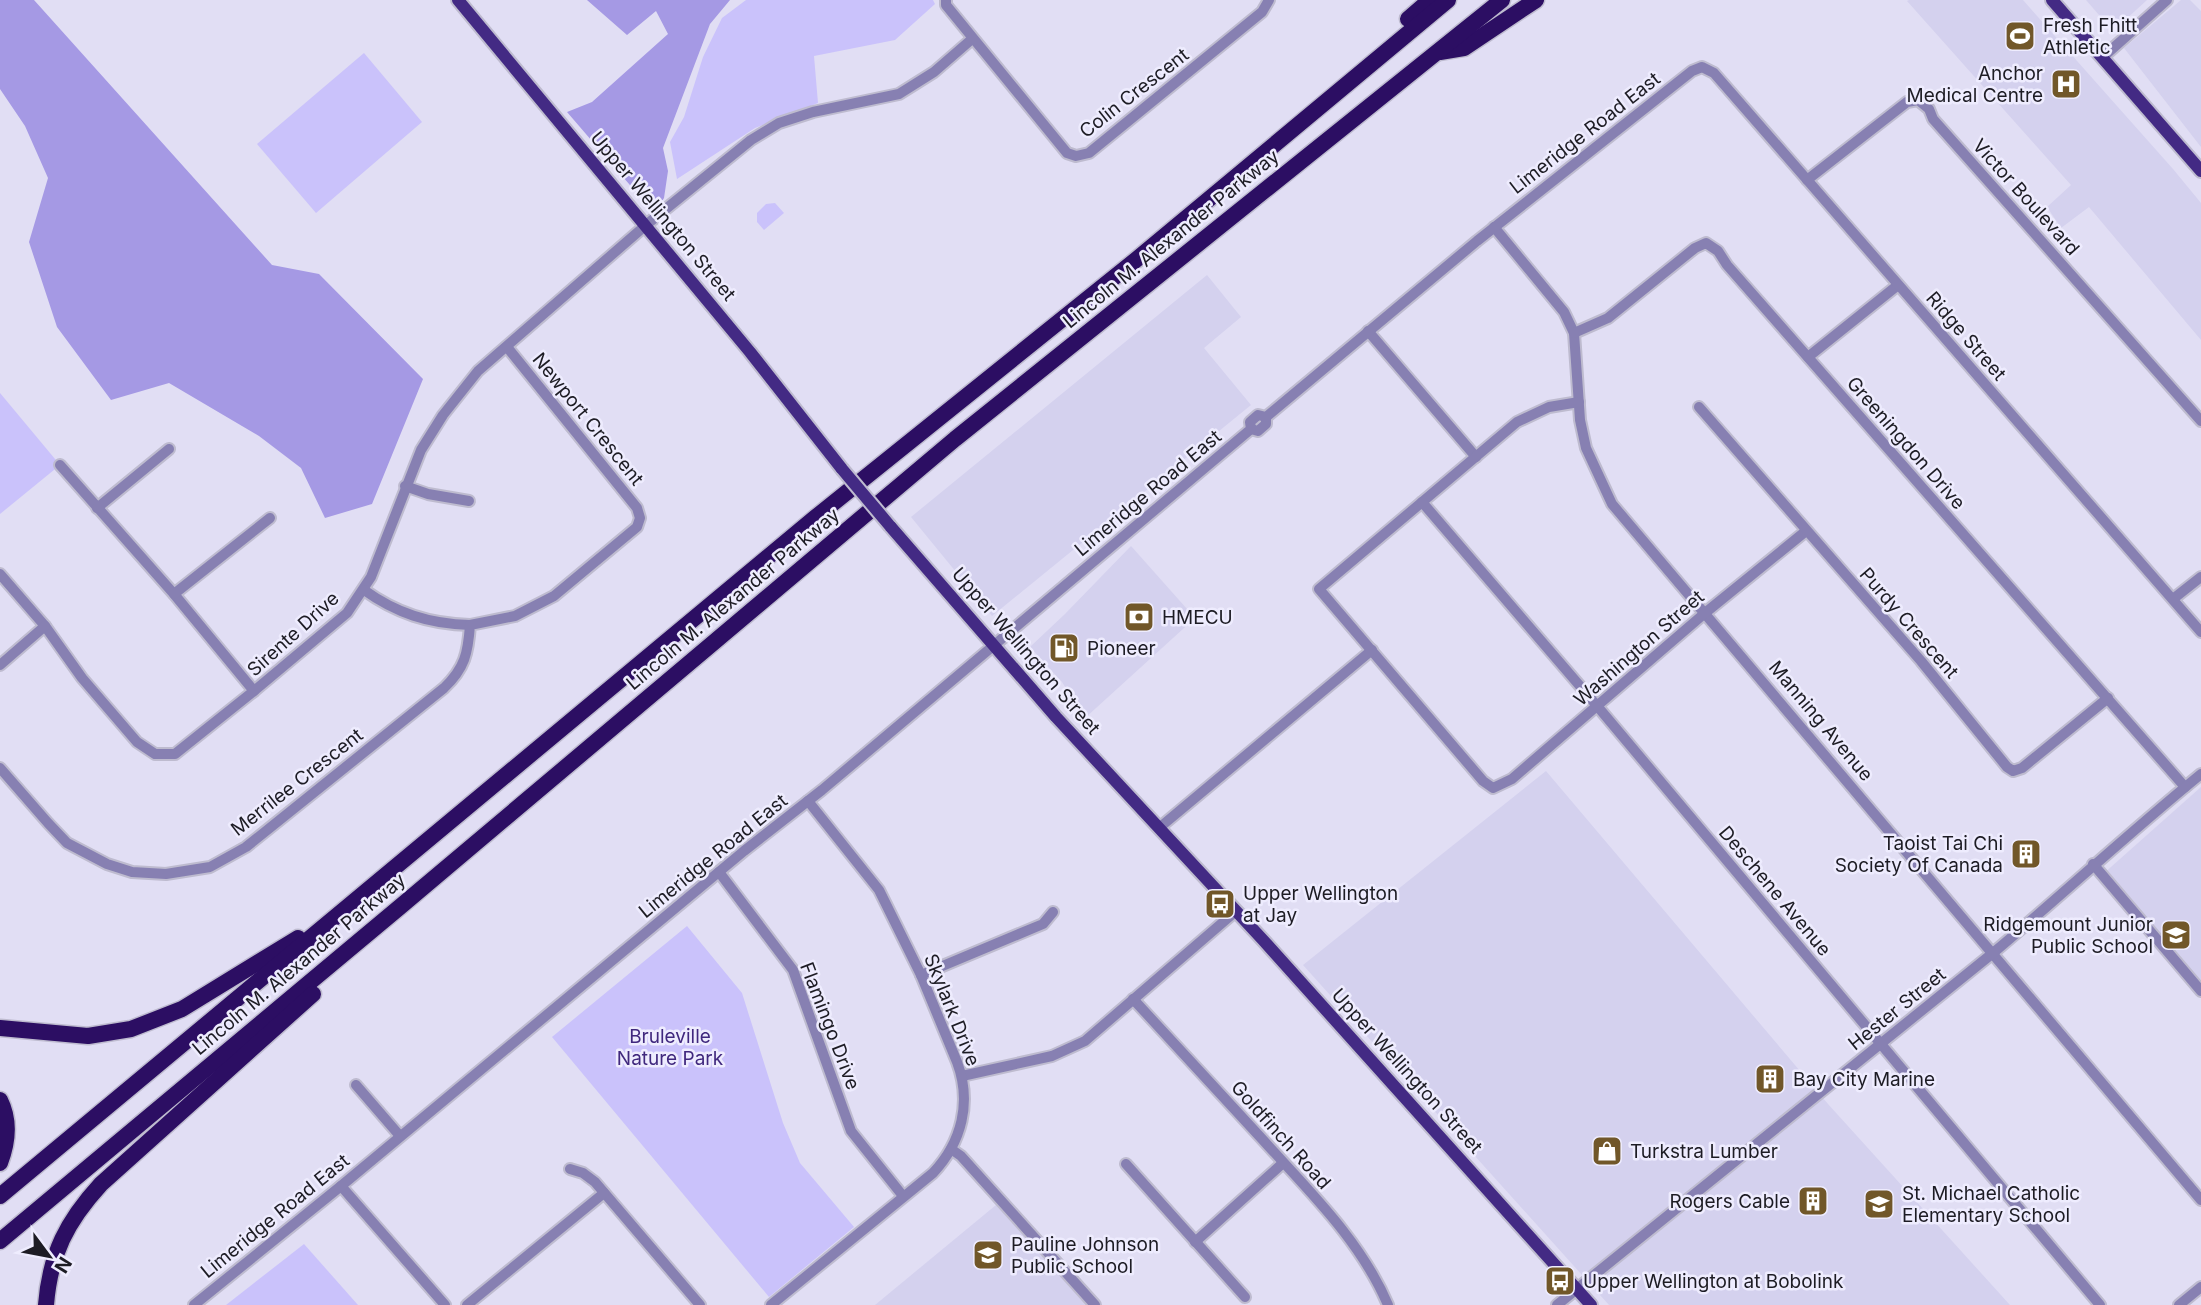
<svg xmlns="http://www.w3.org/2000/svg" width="2201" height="1305" font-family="Inter,sans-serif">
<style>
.built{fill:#d4d1ee}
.green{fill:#cac2fb}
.forest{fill:#a599e4}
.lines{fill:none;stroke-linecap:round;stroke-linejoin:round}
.minor-casing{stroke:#bebbcf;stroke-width:14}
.major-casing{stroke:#bebbcf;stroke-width:16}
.highway-casing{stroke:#bebbcf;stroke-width:19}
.minor{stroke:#8780b2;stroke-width:10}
.major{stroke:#432a84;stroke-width:12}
.highway{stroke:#2c0e63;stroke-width:16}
.major-bridge-casing{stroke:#bebbcf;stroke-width:16;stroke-linecap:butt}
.major-bridge{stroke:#432a84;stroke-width:12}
.labels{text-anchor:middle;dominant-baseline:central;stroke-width:5;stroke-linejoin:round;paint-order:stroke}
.poi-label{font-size:19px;fill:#1d1c24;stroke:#eeecfe;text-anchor:start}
.street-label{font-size:19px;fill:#1d1c24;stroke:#eeecfe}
.park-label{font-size:19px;fill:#40287e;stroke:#eeecfe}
</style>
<rect width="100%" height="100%" fill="#e1def4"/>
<g class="built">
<path d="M1909,0H2023L2173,169L2201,203V340L2089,207L2061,228L2047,207L2071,185L1907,1Z"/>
<path d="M2086,0H2147L2113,31Z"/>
<path d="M2181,0H2190L2201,11V147L2124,48Z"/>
<path d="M1207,275L1241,317L1204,348L1251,405L992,616L911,517Z"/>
<path d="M1131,546L1195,618L1085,718L1062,682L1030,647L1065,614Z"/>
<path d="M1546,771L1828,1104L2010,1305H1609L1303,965Z"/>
<path d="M2201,787V994L2102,875Z"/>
<path d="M996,1205L1086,1305H875Z"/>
</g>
<g class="green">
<path d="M746,0H933L935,4L895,40L814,56L818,103L755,128L677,179L670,142L684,117L703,57L722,18Z"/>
<path d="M364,53L422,122L316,213L257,144Z"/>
<path d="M775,203L784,213L764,230L757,222V213L766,204Z"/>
<path d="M0,393L60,465L0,514Z"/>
<path d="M687,926L742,993L783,1123L800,1163L854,1227L769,1297L552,1037Z"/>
<path d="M304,1244L358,1305H226Z"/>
</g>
<g class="forest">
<path d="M0,0H34L272,265L319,274L423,379L372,504L325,518L301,468L259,436L169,383L111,400L57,327L29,242L48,178L25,126L0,89Z"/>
<path d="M587,0H730L710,24L663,148L668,171L664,198L654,213L567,112L592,102L668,34L656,11L627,35Z"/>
</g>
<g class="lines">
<g class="minor-casing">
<g id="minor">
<path d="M946,0V5L1067,153L1076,156L1089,153L1262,12L1269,0"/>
<path d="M2102,58L2167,0"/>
<path d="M1807,180L1907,102L1918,100L1929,109L1933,119L2201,421"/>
<path d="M1494,227L1564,312L1574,333L1580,420L1586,448L1612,504L2201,1200"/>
<path d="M1368,331L1476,457"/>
<path d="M1574,333L1608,318L1695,248L1706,243L1718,251L1727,265L2185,787"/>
<path d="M1808,357L1898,285"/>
<path d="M1579,402L1549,407L1517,422L1319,589L1483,781L1493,788L1512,779L1705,613L1806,531"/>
<path d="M1699,407L1921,661L2007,767L2013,771L2022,768L2108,698"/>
<path d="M1251,429L1258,431L1266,424V417"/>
<path d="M60,465L174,594L254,691"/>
<path d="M405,486L428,494L469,501"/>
<path d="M1422,502L1598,707L2100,1305"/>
<path d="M97,508L169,449"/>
<path d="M0,574L45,626L82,678L137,742L155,754H175L254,691L347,613L371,577L421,450L443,415L478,371L646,225L751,140L779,123L813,112L899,94L934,72L972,39"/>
<path d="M364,590C396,613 429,624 470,625"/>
<path d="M174,594L270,518"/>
<path d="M2173,599L2201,577"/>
<path d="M0,665L45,626"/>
<path d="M0,768L48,823L67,843L107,864L132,872L166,874L210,867L246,847L444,688C465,668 468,653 470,625L515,616L554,596L637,527L640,518L637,508L507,347"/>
<path d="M1159,828L1372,650"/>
<path d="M2093,864L2201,991"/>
<path d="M719,872L793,970L851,1131L903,1196"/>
<path d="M921,975L1043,924L1053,912"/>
<path d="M1133,999C1176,1046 1220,1093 1263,1140C1309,1191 1361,1241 1388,1305"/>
<path d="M962,1076L1052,1056L1085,1041L1236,911"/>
<path d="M356,1085L400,1136"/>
<path d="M951,1149L961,1156L1095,1305"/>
<path d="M1126,1164L1245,1297"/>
<path d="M570,1169L583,1173L595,1182L700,1305"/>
<path d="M341,1186L445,1305"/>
<path d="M1195,1242L1283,1163"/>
<path d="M194,1305L341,1186L744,851L822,790L1251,429L1250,422L1258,415L1266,417L1477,241L1692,71L1702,67L1714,73L2201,632"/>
<path d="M467,1305L604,1193"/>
<path d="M771,1305L933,1173C962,1142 972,1102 957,1062L921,975L879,890L808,801"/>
<path d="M1557,1305L1993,953C2063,894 2130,832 2201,774"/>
<path d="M2179,1305L2201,1287"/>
</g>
</g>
<g class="major-casing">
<g id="major">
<path d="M458,0L750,352L842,469"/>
<path d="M2052,0L2201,171"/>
<path d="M890,526L1056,717L1263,940L1591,1305"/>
</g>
</g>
<g class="highway-casing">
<g id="highway">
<path d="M1408,19L1430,0"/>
<path d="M1440,52L1464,48L1536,0"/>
<path d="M0,1028L88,1036L131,1029L182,1009L298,938"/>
<path d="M0,1100C10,1120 8,1142 0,1163"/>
<path d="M0,1196L816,517L1137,259L1448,0"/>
<path d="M0,1241L401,906L955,439L1502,0"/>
<path d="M46,1305C50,1254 67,1221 101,1184L313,994"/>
</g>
</g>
<use href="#minor" class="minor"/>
<use href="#major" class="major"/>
<use href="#highway" class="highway"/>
<g class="major-bridge-casing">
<path id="major-bridge" d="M842,469L890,526"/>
</g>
<use href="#major-bridge" class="major-bridge"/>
</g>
<defs>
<g id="stadium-square" transform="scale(1.575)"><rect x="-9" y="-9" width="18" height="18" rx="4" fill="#715729" stroke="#eeecfe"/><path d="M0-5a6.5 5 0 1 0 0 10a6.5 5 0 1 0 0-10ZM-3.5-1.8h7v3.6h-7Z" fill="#fff"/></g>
<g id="hospital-square" transform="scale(1.575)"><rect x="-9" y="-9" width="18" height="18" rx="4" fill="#715729" stroke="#eeecfe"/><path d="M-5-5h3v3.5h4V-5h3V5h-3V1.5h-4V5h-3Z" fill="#fff"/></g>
<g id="bank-square" transform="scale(1.575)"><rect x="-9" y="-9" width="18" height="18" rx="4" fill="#715729" stroke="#eeecfe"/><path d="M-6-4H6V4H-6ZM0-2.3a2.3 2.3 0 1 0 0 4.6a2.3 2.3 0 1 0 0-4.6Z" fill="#fff"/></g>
<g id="fuel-square" transform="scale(1.575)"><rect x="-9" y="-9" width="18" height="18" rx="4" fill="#715729" stroke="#eeecfe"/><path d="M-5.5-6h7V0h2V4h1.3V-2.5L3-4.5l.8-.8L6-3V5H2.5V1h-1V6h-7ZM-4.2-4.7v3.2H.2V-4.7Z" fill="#fff"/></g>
<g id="building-square" transform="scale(1.575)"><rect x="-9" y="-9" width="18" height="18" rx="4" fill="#715729" stroke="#eeecfe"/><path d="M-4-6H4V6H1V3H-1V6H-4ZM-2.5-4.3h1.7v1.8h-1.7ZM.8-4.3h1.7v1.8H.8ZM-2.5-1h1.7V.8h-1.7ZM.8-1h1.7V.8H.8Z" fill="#fff"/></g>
<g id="bus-square" transform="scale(1.575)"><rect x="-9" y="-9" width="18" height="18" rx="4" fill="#715729" stroke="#eeecfe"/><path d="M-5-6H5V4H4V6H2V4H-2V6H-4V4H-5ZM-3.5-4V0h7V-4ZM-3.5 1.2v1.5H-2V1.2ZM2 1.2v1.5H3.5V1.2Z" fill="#fff"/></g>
<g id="school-square" transform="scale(1.575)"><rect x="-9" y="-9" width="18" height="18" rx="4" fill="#715729" stroke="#eeecfe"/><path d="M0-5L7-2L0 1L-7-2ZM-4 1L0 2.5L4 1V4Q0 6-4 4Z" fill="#fff"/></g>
<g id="shop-square" transform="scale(1.575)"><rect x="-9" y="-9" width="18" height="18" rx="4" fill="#715729" stroke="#eeecfe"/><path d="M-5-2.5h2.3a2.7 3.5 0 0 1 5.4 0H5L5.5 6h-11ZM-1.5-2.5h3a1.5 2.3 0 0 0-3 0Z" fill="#fff"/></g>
</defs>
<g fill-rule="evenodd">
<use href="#stadium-square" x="2020" y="36"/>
<use href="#hospital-square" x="2066" y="84"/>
<use href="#bank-square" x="1139" y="617"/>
<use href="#fuel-square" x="1064" y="648"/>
<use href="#building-square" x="2026" y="854"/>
<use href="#bus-square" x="1220" y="904"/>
<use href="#school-square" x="2176" y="935"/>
<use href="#building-square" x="1770" y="1079"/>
<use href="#shop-square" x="1607" y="1151"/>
<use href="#building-square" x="1813" y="1201"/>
<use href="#school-square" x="1879" y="1204"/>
<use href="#school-square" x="988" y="1255"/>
<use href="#bus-square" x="1560" y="1281"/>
</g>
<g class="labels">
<g class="poi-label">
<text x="2043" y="25">Fresh Fhitt<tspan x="2043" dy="22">Athletic</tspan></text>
<text x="2043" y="73" text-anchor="end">Anchor<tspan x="2043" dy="22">Medical Centre</tspan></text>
<text x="1162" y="617">HMECU</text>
<text x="1087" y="648">Pioneer</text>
<text x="2003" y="843" text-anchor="end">Taoist Tai Chi<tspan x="2003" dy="22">Society Of Canada</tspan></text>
<text x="1243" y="893">Upper Wellington<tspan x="1243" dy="22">at Jay</tspan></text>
<text x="2153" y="924" text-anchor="end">Ridgemount Junior<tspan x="2153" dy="22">Public School</tspan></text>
<text x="1793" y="1079">Bay City Marine</text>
<text x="1630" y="1151">Turkstra Lumber</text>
<text x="1902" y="1193">St. Michael Catholic<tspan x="1902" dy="22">Elementary School</tspan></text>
<text x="1790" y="1201" text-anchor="end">Rogers Cable</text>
<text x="1011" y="1244">Pauline Johnson<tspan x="1011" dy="22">Public School</tspan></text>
<text x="1583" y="1281">Upper Wellington at Bobolink</text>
</g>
<g class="street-label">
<text transform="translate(1134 93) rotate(-38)">Colin Crescent</text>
<text transform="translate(1585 133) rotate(-38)">Limeridge Road East</text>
<text transform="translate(2026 197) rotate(48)">Victor Boulevard</text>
<text transform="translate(663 216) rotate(50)">Upper Wellington Street</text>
<text transform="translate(1171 239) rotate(-39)">Lincoln M. Alexander Parkway</text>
<text transform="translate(1966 336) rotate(49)">Ridge Street</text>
<text transform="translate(588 419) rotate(51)">Newport Crescent</text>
<text transform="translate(1906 443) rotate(49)">Greeningdon Drive</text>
<text transform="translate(1148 493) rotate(-40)">Limeridge Road East</text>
<text transform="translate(733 599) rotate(-40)">Lincoln M. Alexander Parkway</text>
<text transform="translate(1909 623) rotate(49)">Purdy Crescent</text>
<text transform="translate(293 634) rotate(-42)">Sirente Drive</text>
<text transform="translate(1639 648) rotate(-41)">Washington Street</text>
<text transform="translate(1026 651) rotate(49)">Upper Wellington Street</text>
<text transform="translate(1821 721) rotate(50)">Manning Avenue</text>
<text transform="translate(297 782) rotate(-38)">Merrilee Crescent</text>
<text transform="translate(713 856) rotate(-39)">Limeridge Road East</text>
<text transform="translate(1775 891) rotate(50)">Deschene Avenue</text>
<text transform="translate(299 964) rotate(-40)">Lincoln M. Alexander Parkway</text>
<text transform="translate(1897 1009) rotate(-39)">Hester Street</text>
<text transform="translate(952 1010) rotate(68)">Skylark Drive</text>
<text transform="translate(830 1026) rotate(69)">Flamingo Drive</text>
<text transform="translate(1407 1071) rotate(48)">Upper Wellington Street</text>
<text transform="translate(1281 1135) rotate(48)">Goldfinch Road</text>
<text transform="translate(275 1216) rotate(-39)">Limeridge Road East</text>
</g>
<g class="park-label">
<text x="670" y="1036">Bruleville<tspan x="670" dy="22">Nature Park</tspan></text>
</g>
</g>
<g transform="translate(49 1256) rotate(122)" stroke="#eeecfe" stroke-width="5" paint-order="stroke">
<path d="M0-5L12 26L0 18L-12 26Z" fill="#1d1c24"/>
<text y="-10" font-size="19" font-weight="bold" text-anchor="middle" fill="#1d1c24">N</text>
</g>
</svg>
